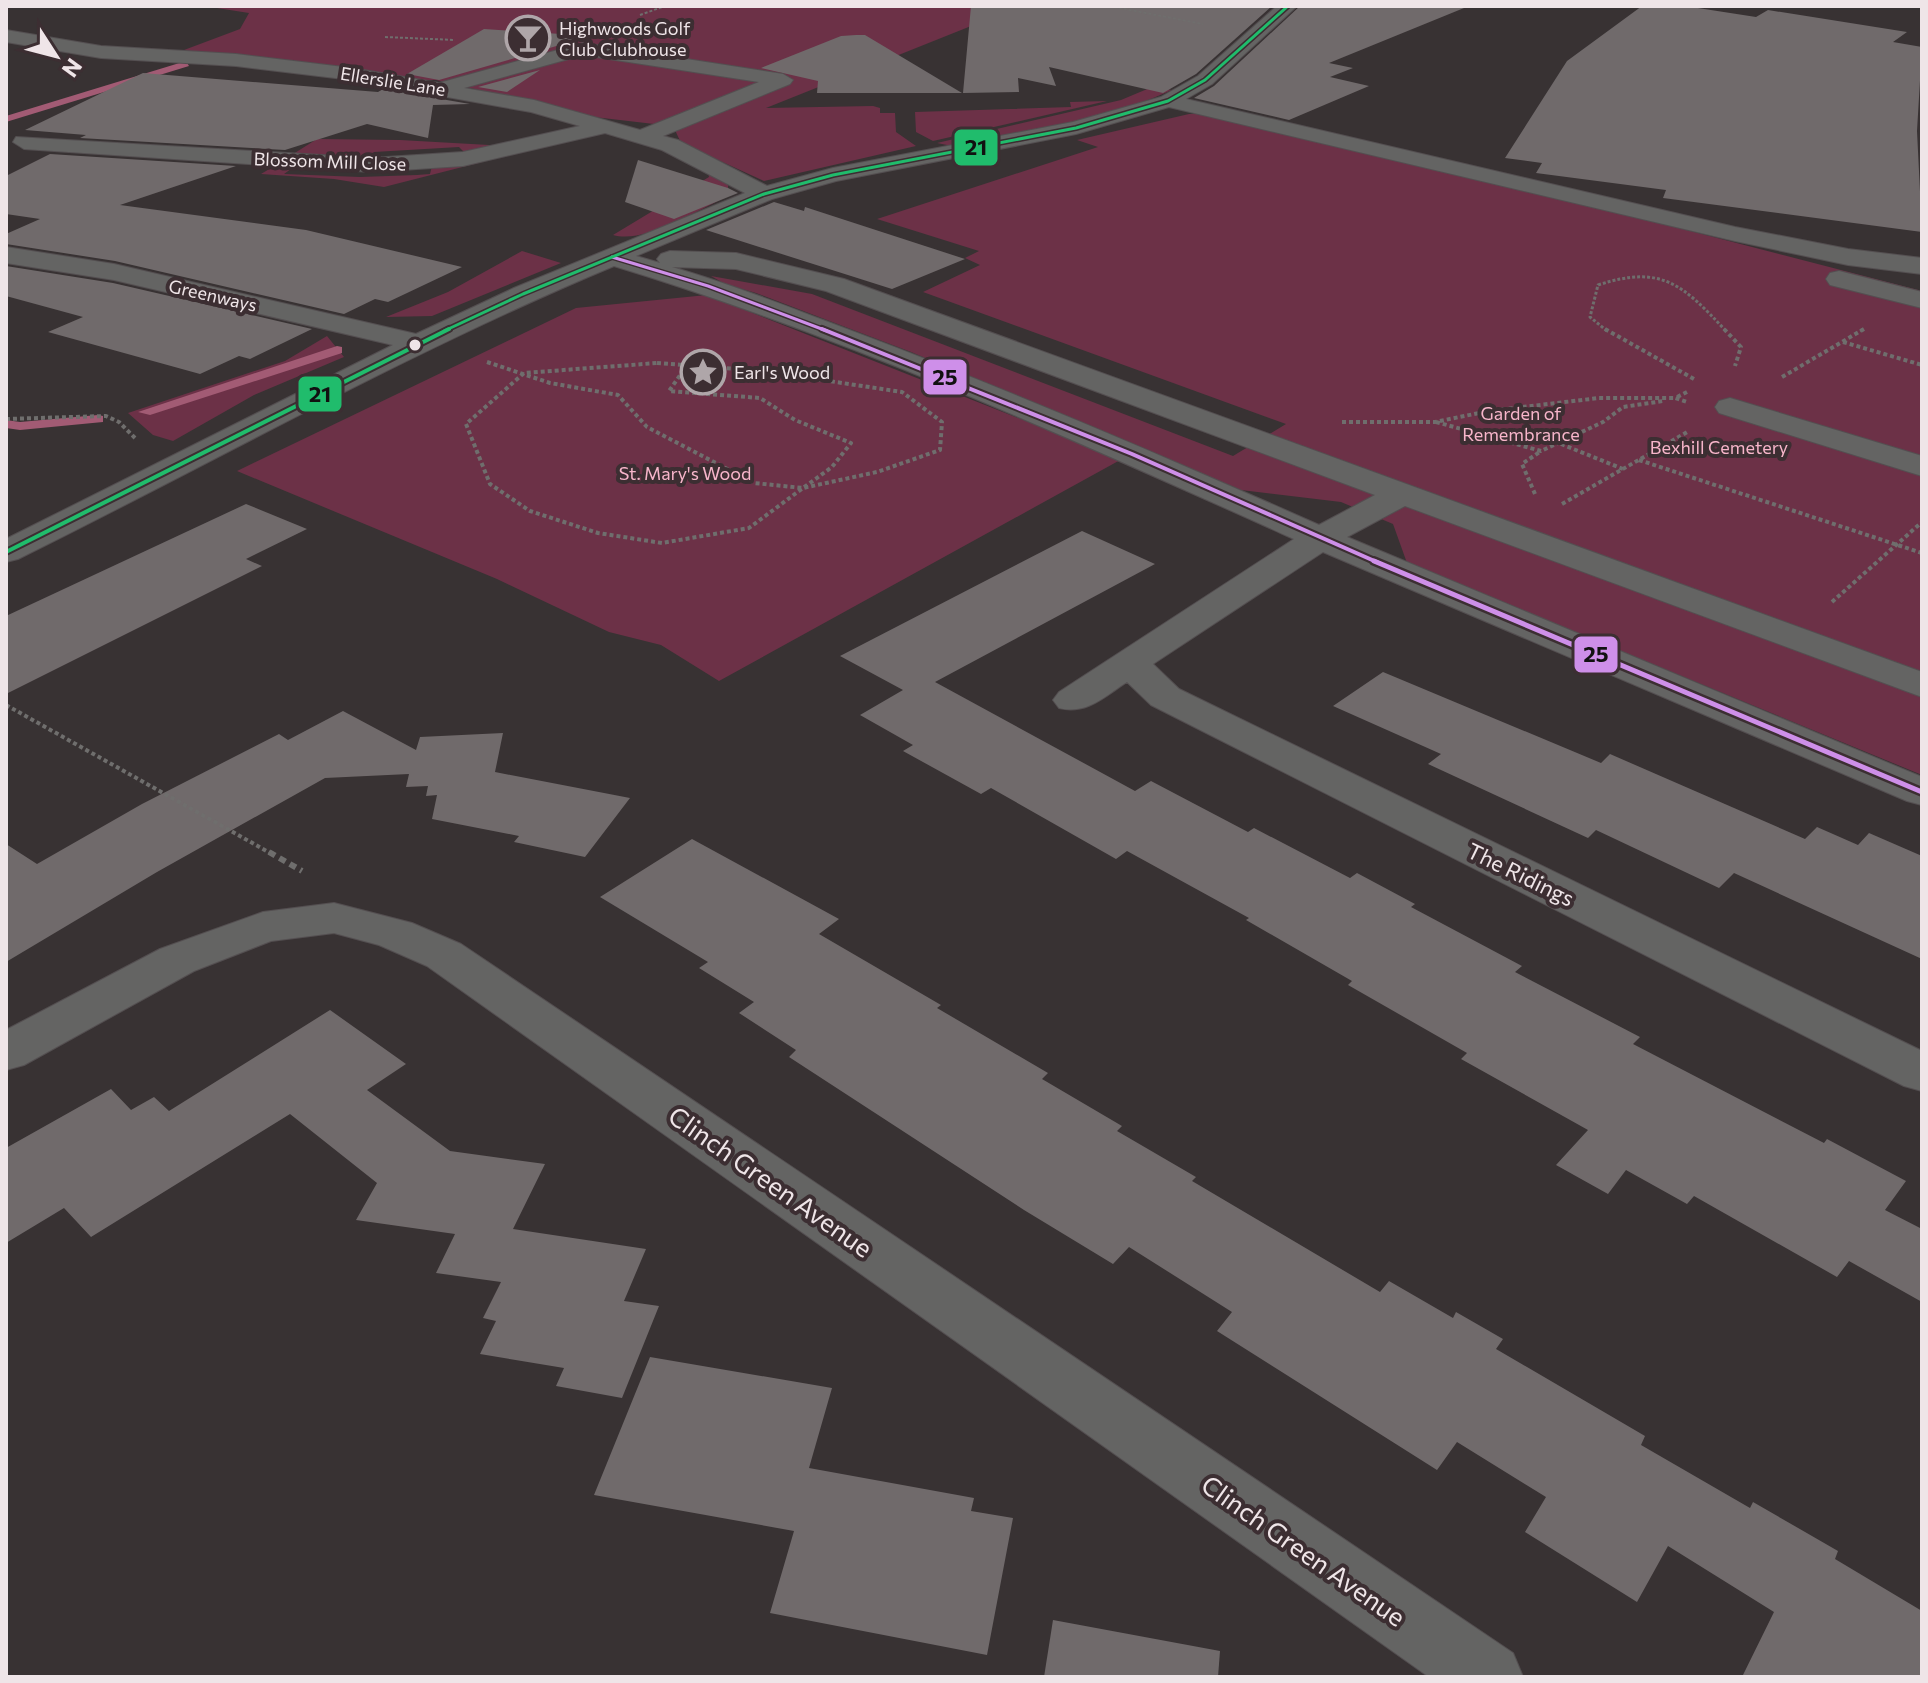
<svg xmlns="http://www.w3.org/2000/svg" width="1928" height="1683" font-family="Commissioner,sans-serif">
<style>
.green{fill:#6c3147}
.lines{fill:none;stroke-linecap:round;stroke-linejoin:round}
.stream{fill:#a25b74;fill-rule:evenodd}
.building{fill:#706a6b}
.minor-casing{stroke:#544f51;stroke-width:2}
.path-far3{stroke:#6f6e6d;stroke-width:2;stroke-dasharray:3 2;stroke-linecap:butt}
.path-far2{stroke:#6f6e6d;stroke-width:3;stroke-dasharray:3 2;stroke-linecap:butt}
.path-far1{stroke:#6f6e6d;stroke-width:4;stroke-dasharray:4 3;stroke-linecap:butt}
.path{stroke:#6f6e6d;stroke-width:6;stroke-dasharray:7 5;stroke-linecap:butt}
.minor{fill:#646463;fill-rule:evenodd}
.bus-1-far2-casing{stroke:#3c2e32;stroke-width:6}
.bus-1-far1-casing{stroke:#3c2e32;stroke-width:8}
.bus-1-casing{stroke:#3c2e32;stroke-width:10}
.bus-2-far1-casing{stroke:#3c2e32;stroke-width:6}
.bus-2-casing{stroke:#3c2e32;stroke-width:8}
.bus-1-far2{stroke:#ce8fe9;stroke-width:3}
.bus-1-far1{stroke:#ce8fe9;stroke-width:4}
.bus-1{stroke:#ce8fe9;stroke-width:5}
.bus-2-far1{stroke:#20bc6c;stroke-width:3}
.bus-2{stroke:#20bc6c;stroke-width:4}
.bus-dot{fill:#efe5e8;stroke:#3c2e32;stroke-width:3}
.labels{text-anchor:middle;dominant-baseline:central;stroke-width:8;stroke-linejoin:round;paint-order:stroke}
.far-poi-label{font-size:18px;fill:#efe5e8;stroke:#3c2e32;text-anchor:start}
.far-street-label{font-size:18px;fill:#efe5e8;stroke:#3c2e32}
.far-park-label{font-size:18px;fill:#f7b5ca;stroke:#3c2e32}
.street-label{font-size:22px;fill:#efe5e8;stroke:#3c2e32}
.near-street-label{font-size:26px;fill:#efe5e8;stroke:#3c2e32}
.line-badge{stroke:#3c2e32;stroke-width:3}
.pale-badge-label{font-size:22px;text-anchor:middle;font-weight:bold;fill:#111}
</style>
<rect width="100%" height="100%" fill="#383233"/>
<g class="green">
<path d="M204,6H1021L766,108L873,106L880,108V113H895L896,132L916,146L764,181L681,143L675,130L654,124L594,117L436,80H414L176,53L240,29L249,13Z"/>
<path d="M1152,87L1172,90C1102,122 1027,133 952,146L937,143L1121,100Z"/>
<path d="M1107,101L933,141L916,132L915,112L1071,107L1070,102Z"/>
<path d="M1189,114H1207L1644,219L1922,291V775L1407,563L1393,524L1341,502L1241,490L911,352L756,293L725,284L711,276L812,294L1233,456L1286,424L923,292L980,265L965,258L979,251L877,219L1098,147L1077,140Z"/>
<path d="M317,139L400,140L507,146L466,154L459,147L374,152L366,160L290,156Z"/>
<path d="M490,160L384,187L334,179L261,174L276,165L295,166L284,174L360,177L417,175L430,174L432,166Z"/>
<path d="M708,172L728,183V192L722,199C694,212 644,244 613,235L709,177Z"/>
<path d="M522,251L561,263L432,316L386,317L448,292Z"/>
<path d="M707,295L1122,459L719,681L661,645L609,632L497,579L237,471L576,308Z"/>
<path d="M327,336L344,357L254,395L173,441L153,435L128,413L285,361Z"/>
</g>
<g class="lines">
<g class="stream">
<path d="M186,61L189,66L6,122V116Z"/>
<path d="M337,346L342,347V353L150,415L138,412Z"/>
<path d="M98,415L103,416V422L20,430L6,428V420L20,422Z"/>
</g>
</g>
<g class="building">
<path d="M971,6H1272L1196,74L1163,93L1049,67L1056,86L1018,78L1019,92L963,93Z"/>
<path d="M1300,6H1463L1464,8L1329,63L1353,68L1330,77L1369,86L1289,120L1194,98L1214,86Z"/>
<path d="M1642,6H1685L1756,17L1768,10L1907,32L1893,42L1922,47L1917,131L1922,232L1663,198L1666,190L1536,173L1542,163L1505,158L1567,61Z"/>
<path d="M484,29L591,36L439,80L407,74Z"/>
<path d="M856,35H865L962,93H817L818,81L761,68L841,36Z"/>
<path d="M540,70L507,92L478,87Z"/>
<path d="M143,73L378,92L383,89L470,104L433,105L428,138L367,124L285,150L80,138L86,135L25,130Z"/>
<path d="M50,154L236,166L120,205L306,230L462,267L388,302L375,299L344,314L115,261L6,244V234L40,219L6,214V176Z"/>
<path d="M638,160L728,188L738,193L674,219L625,202Z"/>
<path d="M774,202L804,211L805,207L965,259L892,289L706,230Z"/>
<path d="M6,266L113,283L312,329L250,359L239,356L200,374L48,332L83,317L6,296Z"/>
<path d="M246,504L307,529L246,559L262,566L6,694V616Z"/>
<path d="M1082,531L1155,564L935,682L1135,791L1151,781L1248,832L1254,828L1350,878L1357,873L1415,904L1411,907L1522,966L1515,972L1640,1037L1633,1044L1824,1143L1827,1139L1906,1181L1885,1210L1922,1229V1302L1849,1261L1837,1277L1694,1196L1687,1204L1626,1170L1608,1194L1556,1165L1588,1130L1461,1059L1467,1053L1348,985L1352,981L1246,920L1249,918L1127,851L1116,859L991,788L981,794L903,751L913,745L860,715L903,690L840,656Z"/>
<path d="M1383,672L1601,763L1610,754L1805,839L1817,827L1858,845L1869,833L1922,856V959L1734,873L1719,888L1596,830L1588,838L1428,764L1441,754L1333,706Z"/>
<path d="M343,711L416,750L420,737L503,733L495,772L630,798L585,857L514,842L519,836L432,819L437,795L426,796L428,786L406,787L409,774L325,778L157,872L6,962V844L37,864L142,804L279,734L288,740Z"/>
<path d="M692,839L839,919L819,934L941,1005L937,1008L1048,1073L1042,1079L1122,1126L1117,1131L1196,1177L1192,1181L1380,1292L1389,1281L1453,1318L1456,1312L1503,1339L1496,1349L1645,1436L1641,1445L1750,1508L1753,1502L1838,1551L1835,1559L1922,1611V1677H1742L1774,1612L1668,1546L1637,1602L1525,1532L1546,1497L1457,1442L1437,1470L1217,1331L1232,1312L1129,1247L1113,1264L1024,1210L789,1057L796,1050L739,1013L754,1002L699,968L708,962L600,897Z"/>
<path d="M330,1010L406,1064L367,1090L450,1151L545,1164L513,1229L646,1249L624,1301L659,1306L622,1398L556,1386L564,1368L480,1354L496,1321L483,1318L501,1282L436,1273L455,1234L356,1220L377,1183L290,1114L91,1237L64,1208L6,1243V1148L111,1089L131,1110L154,1097L169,1111Z"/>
<path d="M650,1357L832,1388L809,1468L974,1498L971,1511L1013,1518L987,1655L770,1613L794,1531L594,1495Z"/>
<path d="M1053,1620L1220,1651L1218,1677H1044Z"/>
</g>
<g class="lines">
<g class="minor-casing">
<g id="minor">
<path d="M1277,6H1297L1212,84L1186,99L1735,227L1848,249L1922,258V274L1848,265L1735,241L1169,107L1076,134L836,181L772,199L636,256L660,263L657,259L661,254L670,251L736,253L844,279L1922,672V697L1405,506L1347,537L1922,777V805L1907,801L1323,552L1153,664L1179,689L1922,1051V1091L1904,1086L1151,705L1127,682C1105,696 1087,715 1059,708L1053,700L1059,692L1294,539C1072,439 847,337 614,266C410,351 216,461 18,559L6,562V539L393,345L114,280L6,263V247L114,264L416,334L514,288L745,193L662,150L605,133L463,166L371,172L24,149L13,142L16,137L371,158L463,152L580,126L531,112L352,80L236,66L101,58L6,42V30L101,46L236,54L352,68L439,83L583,43L783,74L793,80L790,84L663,136L678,140L767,186L833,168L1073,122L1161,97L1198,76ZM583,55L759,82L640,130L534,100L464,88ZM672,267L736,269L826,291L1375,495L1319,525C1166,457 1012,391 855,332C794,309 734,285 672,267Z"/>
<path d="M1839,271L1922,292V308L1830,285L1826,279L1830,273Z"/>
<path d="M1730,398L1922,456V476L1719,413L1715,407L1719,401Z"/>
<path d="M334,903L412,923L461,944L1513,1653L1523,1677H1429L427,966L379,945L334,933L271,941L194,971L24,1065L6,1070V1030L160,949L263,912Z"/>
</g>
</g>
<g class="path-far3">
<path d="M1109,6L1203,24"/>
<path d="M640,15L665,6"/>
<path d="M385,37L455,40"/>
</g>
<g class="path-far2">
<path d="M1607,331L1590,317L1598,285C1662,264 1683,285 1726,331"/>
<path d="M1860,331L1864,329"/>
</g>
<g class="path-far1">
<path d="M1605,329L1694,379"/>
<path d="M1724,329L1741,347L1735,366"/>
<path d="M1843,342L1922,365"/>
<path d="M487,362L550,383L618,395L647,427L754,483L803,488L832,467L851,443L795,420L760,398L669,391L688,364"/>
<path d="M657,363L763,371L902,392L942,422L940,450L877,472L803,488L749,528L662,543L598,533L530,511L490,484L466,424L524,373Z"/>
<path d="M1782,377L1864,329"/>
<path d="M1687,392L1675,398L1687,402"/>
<path d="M6,419L106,416L119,422L135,438"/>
<path d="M1342,422H1435L1489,411L1599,398H1675"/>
<path d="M1436,422L1541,451L1603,422L1623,407L1663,401"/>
<path d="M1561,444L1623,469"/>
<path d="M1639,460L1922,553"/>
<path d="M1535,494L1522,464L1541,451"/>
<path d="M1562,504L1689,431"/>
<path d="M1832,602L1922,522"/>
<path d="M6,705L272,854"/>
</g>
<path class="path" d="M269,852L302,871"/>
<use href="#minor" class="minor"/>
<g class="bus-1-far2-casing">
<path id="bus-1-far2" d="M612,257L708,286L827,331"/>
</g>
<g class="bus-1-far1-casing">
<path id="bus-1-far1" d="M822,329L1132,454L1379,563"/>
</g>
<g class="bus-1-casing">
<path id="bus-1" d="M1374,561L1922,792"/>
</g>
<g class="bus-2-far1-casing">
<path id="bus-2-far1" d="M444,331L523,294L764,194L833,175L1076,128L1168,101L1205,80L1288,6"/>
</g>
<g class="bus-2-casing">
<path id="bus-2" d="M6,552L449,329"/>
</g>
<use href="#bus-1-far2" class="bus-1-far2"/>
<use href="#bus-1-far1" class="bus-1-far1"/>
<use href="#bus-1" class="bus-1"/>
<use href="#bus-2-far1" class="bus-2-far1"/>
<use href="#bus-2" class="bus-2"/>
</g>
<defs>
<g id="bar-ring" transform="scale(2.3)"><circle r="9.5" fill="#3c2e32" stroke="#afa6a9" stroke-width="1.5"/><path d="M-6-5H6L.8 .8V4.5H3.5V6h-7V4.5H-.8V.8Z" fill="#afa6a9"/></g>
<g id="sight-ring" transform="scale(2.3)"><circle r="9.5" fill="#3c2e32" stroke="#afa6a9" stroke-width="1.5"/><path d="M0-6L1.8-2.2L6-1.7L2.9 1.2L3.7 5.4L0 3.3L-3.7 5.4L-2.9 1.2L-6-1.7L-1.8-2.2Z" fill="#afa6a9"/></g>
</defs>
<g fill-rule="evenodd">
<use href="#bar-ring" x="528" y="38"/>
<use href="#sight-ring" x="703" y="372"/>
</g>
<circle class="bus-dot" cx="415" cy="345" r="7"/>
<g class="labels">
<g class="far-poi-label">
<text x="559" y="28">Highwoods Golf<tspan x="559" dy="21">Club Clubhouse</tspan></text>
<text x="734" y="372">Earl's Wood</text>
</g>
<g class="far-street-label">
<text transform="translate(393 81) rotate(9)">Ellerslie Lane</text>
<text transform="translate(330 161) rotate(2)">Blossom Mill Close</text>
<text transform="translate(213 295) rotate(13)">Greenways</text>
</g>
<g class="far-park-label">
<text x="1521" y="413">Garden of<tspan x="1521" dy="21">Remembrance</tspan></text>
<text x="1719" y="447">Bexhill Cemetery</text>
<text x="685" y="473">St. Mary's Wood</text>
</g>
<g class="street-label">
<text transform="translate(1521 874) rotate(26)">The Ridings</text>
</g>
<g class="near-street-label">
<text transform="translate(771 1181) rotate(35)">Clinch Green Avenue</text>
<text transform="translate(1304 1550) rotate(35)">Clinch Green Avenue</text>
</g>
</g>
<g class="line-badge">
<rect x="953" y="128" width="46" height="39" rx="8" fill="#20bc6c"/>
<rect x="922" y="358" width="46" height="38" rx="8" fill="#ce8fe9"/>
<rect x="297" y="375" width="46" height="38" rx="8" fill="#20bc6c"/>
<rect x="1573" y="635" width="46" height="39" rx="8" fill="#ce8fe9"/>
</g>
<g class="pale-badge-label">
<text x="976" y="155">21</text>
<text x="945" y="385">25</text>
<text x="320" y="402">21</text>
<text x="1596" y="662">25</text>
</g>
<rect width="1928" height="1683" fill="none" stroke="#efe5e8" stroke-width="16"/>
<g transform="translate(56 56) rotate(126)" stroke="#3c2e32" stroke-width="6" paint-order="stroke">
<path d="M0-6L14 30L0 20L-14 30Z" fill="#efe5e8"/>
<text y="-12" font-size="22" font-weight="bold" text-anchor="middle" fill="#efe5e8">N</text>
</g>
</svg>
